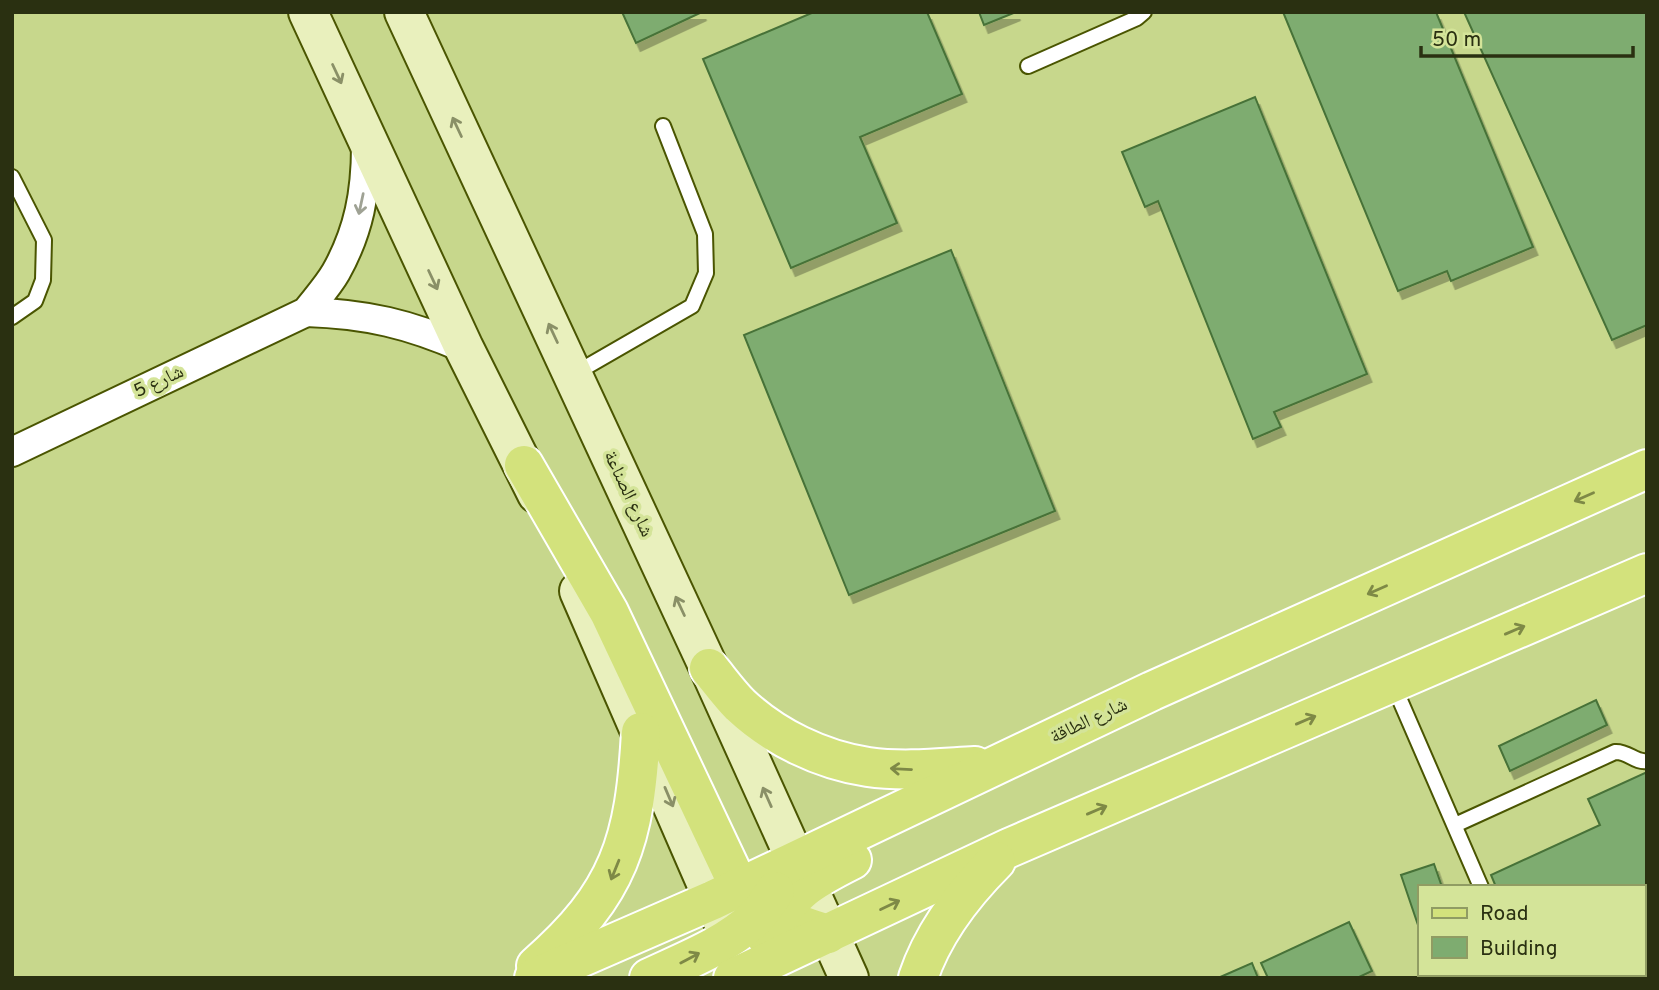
<svg xmlns="http://www.w3.org/2000/svg" width="1659" height="990" font-family="Overpass,'Noto Naskh Arabic',sans-serif">
<style>
.building{fill:#7eac70;stroke:#477238;stroke-width:2;filter:url(#shadow)}
.lines{fill:none;stroke-linecap:round;stroke-linejoin:round}
.lane-casing{stroke:#4a5501;stroke-width:18}
.street-casing{stroke:#4a5501;stroke-width:32}
.secondary-casing{stroke:#4a5501;stroke-width:42}
.primary-casing{stroke:#fff;stroke-width:42}
.lane{stroke:#fff;stroke-width:14}
.street{stroke:#fff;stroke-width:28}
.secondary{stroke:#e9f0bd;stroke-width:38}
.primary{stroke:#d3e27c;stroke-width:38}
.oneway{stroke:#8a9067}
.oneway2{stroke:#9fa294}
.oneway3{stroke:#7e8946}
.labels{text-anchor:middle;dominant-baseline:central;stroke-width:7;stroke-linejoin:round;paint-order:stroke}
.street-label{font-size:19px;fill:#2a3011;stroke:#d4e499}
</style>
<defs>
<filter id="shadow"><feDropShadow dx="4.5" dy="8" stdDeviation="0" flood-color="#0004"/></filter>
</defs>
<rect width="100%" height="100%" fill="#c7d78c"/>
<g class="building">
<path d="M622,12H702L636,43Z"/>
<path d="M814,12H927L962,94L860,137L897,223L791,268L703,59Z"/>
<path d="M979,12H1016L984,25Z"/>
<path d="M1283,12H1436L1533,247L1451,281L1447,271L1398,291Z"/>
<path d="M1464,12H1647V325L1612,340Z"/>
<path d="M1255,97L1367,374L1274,412L1281,427L1253,439L1158,201L1145,207L1122,152Z"/>
<path d="M951,250L1055,511L849,595L744,335Z"/>
<path d="M1596,700L1607,725L1510,771L1499,746Z"/>
<path d="M1647,772V978H1537L1536,974H1643V887H1496L1491,875L1600,825L1588,799Z"/>
<path d="M1434,864L1442,887H1419V928L1401,875Z"/>
<path d="M1349,922L1372,971L1357,978H1268L1261,963Z"/>
<path d="M1252,963L1258,978H1218Z"/>
</g>
<g class="lines">
<g class="lane-casing">
<g id="lane">
<path d="M1028,66L1137,18L1144,12"/>
<path d="M12,177L44,240L43,280L35,301L12,317"/>
<path d="M574,374L692,306L706,273L705,234L663,126"/>
<path d="M1393,684L1481,887"/>
<path d="M1455,825L1615,752C1628,751 1635,763 1647,761"/>
<path d="M1520,974L1521,978"/>
</g>
</g>
<g class="street-casing">
<g id="street">
<path d="M306,312C367,314 409,324 464,348"/>
<path d="M12,452L306,312C316,299 328,286 336,272C359,231 366,192 366,146"/>
</g>
</g>
<g class="secondary-casing">
<g id="secondary">
<path d="M308,12L464,348L537,494"/>
<path d="M404,12L709,668L849,978"/>
<path d="M579,591L727,931"/>
</g>
</g>
<g class="primary-casing">
<g id="primary">
<path d="M524,465L609,612L739,887C762,913 795,924 828,934"/>
<path d="M709,668C719,680 729,694 740,705C774,737 821,760 868,767C903,772 939,768 975,766"/>
<path d="M766,937C792,892 806,883 852,860"/>
<path d="M536,966C620,893 635,840 641,732"/>
<path d="M534,978L713,900L1152,691L1647,469"/>
<path d="M649,978C685,961 727,945 755,918C763,910 769,900 775,891"/>
<path d="M733,978L1009,848L1647,573"/>
<path d="M918,978C933,933 963,894 996,861"/>
</g>
</g>
<use href="#lane" class="lane"/>
<use href="#street" class="street"/>
<use href="#secondary" class="secondary"/>
<use href="#primary" class="primary"/>
</g>
<defs><path id="oneway-shaft" d="M-6 0H5M1.5-3L5.5 0L1.5 3" fill="none" stroke-width="1.6" stroke-linecap="round" stroke-linejoin="round" transform="scale(1.75)"/></defs>
<g class="oneway">
<use href="#oneway-shaft" transform="translate(337 74) rotate(65)"/>
<use href="#oneway-shaft" transform="translate(457 127) rotate(-115)"/>
<use href="#oneway-shaft" transform="translate(433 280) rotate(65)"/>
<use href="#oneway-shaft" transform="translate(553 333) rotate(-115)"/>
<use href="#oneway-shaft" transform="translate(680 606) rotate(-115)"/>
<use href="#oneway-shaft" transform="translate(669 797) rotate(67)"/>
<use href="#oneway-shaft" transform="translate(767 797) rotate(-114)"/>
</g>
<use class="oneway2" href="#oneway-shaft" transform="translate(361 204) rotate(102)"/>
<g class="oneway3">
<use href="#oneway-shaft" transform="translate(1584 497) rotate(156)"/>
<use href="#oneway-shaft" transform="translate(1377 590) rotate(156)"/>
<use href="#oneway-shaft" transform="translate(1515 630) rotate(-23)"/>
<use href="#oneway-shaft" transform="translate(1306 720) rotate(-23)"/>
<use href="#oneway-shaft" transform="translate(901 769) rotate(-177)"/>
<use href="#oneway-shaft" transform="translate(1097 810) rotate(-23)"/>
<use href="#oneway-shaft" transform="translate(615 870) rotate(112)"/>
<use href="#oneway-shaft" transform="translate(890 905) rotate(-26)"/>
<use href="#oneway-shaft" transform="translate(690 958) rotate(-28)"/>
</g>
<g class="labels">
<g class="street-label">
<text transform="translate(159 382) rotate(-25)">شارع 5</text>
<text transform="translate(628 494) rotate(65)">شارع الصناعة</text>
<text transform="translate(1089 721) rotate(-25)">شارع الطاقة</text>
</g>
</g>
<rect width="1659" height="990" fill="none" stroke="#2a3011" stroke-width="28"/>
<rect x="1418" y="885" width="228" height="91" fill="#d4e499" stroke="#909c63" stroke-width="2"/>
<rect x="1432" y="908" width="35" height="10" fill="#d3e27c" stroke="#909c63" stroke-width="2"/>
<text x="1480" y="920" font-size="21" fill="#2a3011">Road</text>
<rect x="1432" y="937" width="35" height="21" fill="#7eac70" stroke="#909c63" stroke-width="2"/>
<text x="1480" y="955" font-size="21" fill="#2a3011">Building</text>
<path d="M1421 46v10h212v-10" fill="none" stroke="#2a3011" stroke-width="3.5"/>
<text x="1432" y="46" font-size="21" fill="#2a3011" stroke="#d4e499" stroke-width="5" paint-order="stroke">50 m</text>
</svg>
